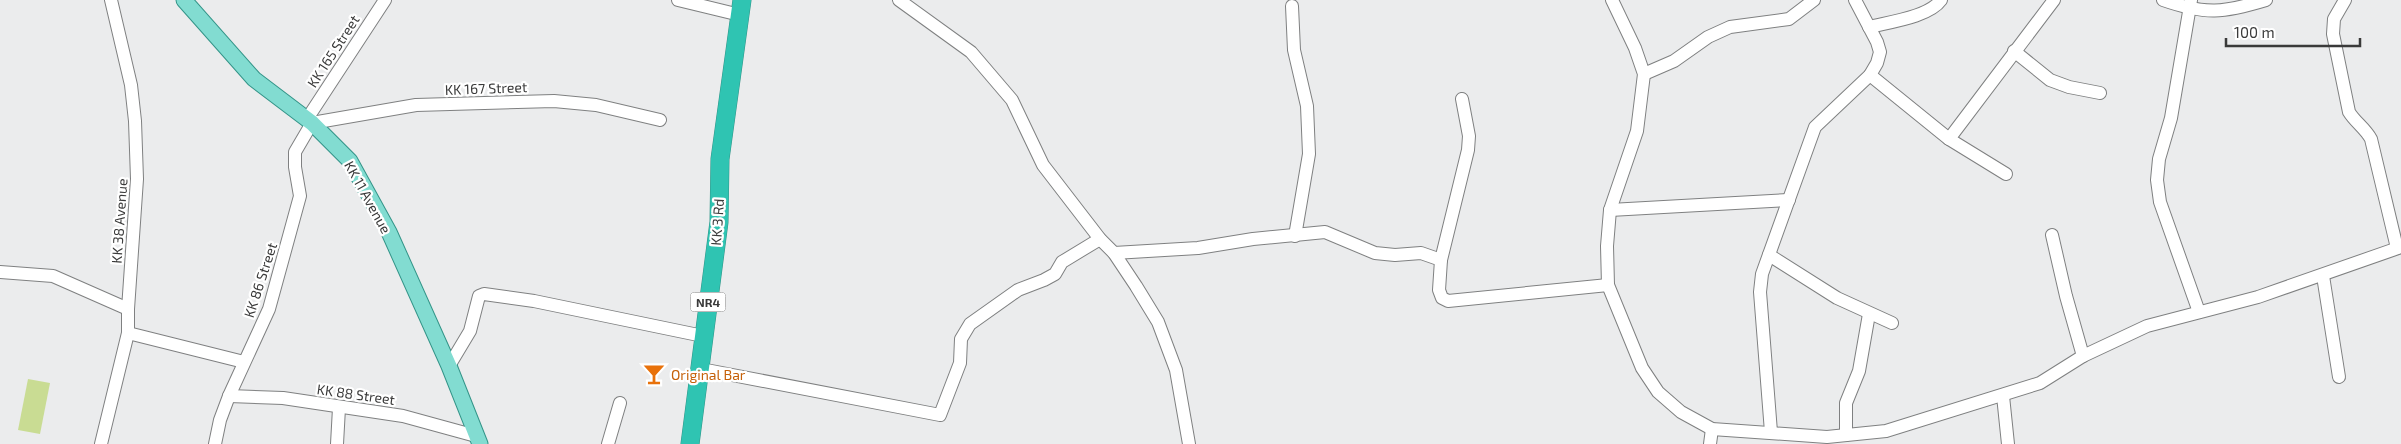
<svg xmlns="http://www.w3.org/2000/svg" width="2401" height="444" font-family="'Exo 2',sans-serif">
<style>
.garden{fill:#c9dc93}
.lines{fill:none;stroke-linecap:round;stroke-linejoin:round}
.minor-casing{stroke:#7f8081;stroke-width:14}
.major-casing{stroke:#339488;stroke-width:17}
.highway-casing{stroke:#339488;stroke-width:19}
.minor{stroke:#fff;stroke-width:12}
.major{stroke:#82dcd1;stroke-width:15}
.highway{stroke:#2fc4b2;stroke-width:18}
.labels{text-anchor:middle;dominant-baseline:central;stroke-width:4.5;stroke-linejoin:round;paint-order:stroke}
.shield{fill:#fff;stroke:#757575;stroke-width:1}
.shield-label{font-size:12px;font-weight:bold;fill:#3a3a3a}
.street-label{font-size:14px;fill:#3a3a3a;stroke:#fff}
.food-label{font-size:14px;fill:#c56008;stroke:#fff;text-anchor:start}
</style>
<rect width="100%" height="100%" fill="#ebeced"/>
<path class="garden" d="M28,379L50,383L40,434L18,430Z"/>
<g class="lines">
<g class="minor-casing">
<g id="minor">
<path d="M678,0L740,15"/>
<path d="M899,0L971,52L1012,100L1043,165L1100,239L1114,253L1136,286L1158,322L1176,370L1189,444"/>
<path d="M1612,0L1635,48L1644,74L1637,131L1610,210L1607,246L1608,285L1642,368L1658,392L1681,412L1712,429L1827,437L1886,431L2040,383L2083,356L2147,326L2258,297L2401,247"/>
<path d="M2163,0C2206,15 2223,13 2266,0"/>
<path d="M2191,0L2171,118L2159,159L2157,180L2160,202L2199,312"/>
<path d="M2345,0L2334,19L2333,34L2349,112C2355,122 2365,128 2371,139L2397,248"/>
<path d="M1292,6L1294,50L1307,106L1309,154L1295,236"/>
<path d="M1869,27C1889,22 1929,17 1941,0"/>
<path d="M2014,51L2050,80L2069,87L2100,93"/>
<path d="M1644,74L1674,61L1708,37L1730,27L1789,19L1814,0"/>
<path d="M1870,75L1949,139L2006,174"/>
<path d="M307,119L385,0"/>
<path d="M1949,139L2054,0"/>
<path d="M1610,210L1789,200"/>
<path d="M2052,235L2066,296L2083,356"/>
<path d="M1114,253L1198,248L1253,239L1325,232L1375,253L1395,255L1421,253L1441,260L1439,290L1442,298L1448,301L1608,285"/>
<path d="M1769,255L1837,298L1892,323"/>
<path d="M1441,260L1468,150L1469,136L1462,99"/>
<path d="M0,272L53,276L128,309"/>
<path d="M2323,276L2339,377"/>
<path d="M128,333L244,362"/>
<path d="M449,366L470,331L479,296L484,294L534,301L703,336"/>
<path d="M701,369L940,415L960,363L961,339L970,324L1018,290L1044,280L1055,274L1062,262L1100,239"/>
<path d="M229,396L283,398L403,416L476,436"/>
<path d="M2003,396L2008,444"/>
<path d="M1771,432L1760,292L1762,274L1815,127L1870,75L1877,63L1880,52L1877,42L1855,0"/>
<path d="M1846,435V403L1859,371L1869,314"/>
<path d="M101,444L128,333V309L137,179L135,121L131,85L111,0"/>
<path d="M215,444L220,420L229,396L269,309L300,196L295,167V152L312,123L416,105L554,101L596,105L660,120"/>
<path d="M337,444L339,408"/>
<path d="M608,444L620,403"/>
<path d="M1710,444L1712,429"/>
</g>
</g>
<g class="major-casing">
<path id="major" d="M184,0L254,79L312,123L350,161L389,232L449,366L480,444"/>
</g>
<g class="highway-casing">
<path id="highway" d="M690,444L719,222L720,159L742,0"/>
</g>
<use href="#minor" class="minor"/>
<use href="#major" class="major"/>
<use href="#highway" class="highway"/>
</g>
<defs>
<g id="bar-bare" transform="scale(1.725)"><path d="M-6-5H6L.8 .8V4.5H3.5V6h-7V4.5H-.8V.8Z" fill="#e8710a" stroke="#fff" stroke-width="2.5" paint-order="stroke"/></g>
</defs>
<g fill-rule="evenodd">
<use href="#bar-bare" x="654" y="374"/>
</g>
<g class="labels">
<rect class="shield" x="690.5" y="292.5" width="35" height="19" rx="4"/>
<g class="shield-label">
<text x="708" y="302">NR4</text>
</g>
<g class="street-label">
<text transform="translate(333 51) rotate(-57)">KK 165 Street</text>
<text transform="translate(486 88) rotate(-2)">KK 167 Street</text>
<text transform="translate(368 197) rotate(61)">KK 11 Avenue</text>
<text transform="translate(119 221) rotate(-86)">KK 38 Avenue</text>
<text transform="translate(717 222) rotate(-86)">KK 3 Rd</text>
<text transform="translate(260 280) rotate(-72)">KK 86 Street</text>
<text transform="translate(356 394) rotate(8)">KK 88 Street</text>
</g>
<g class="food-label">
<text x="671" y="374">Original Bar</text>
</g>
</g>
<path d="M2226 38v8h134v-8" fill="none" stroke="#3a3a3a" stroke-width="2.5"/>
<text x="2234" y="38" font-size="15" fill="#3a3a3a" stroke="#ffffff" stroke-width="4" paint-order="stroke">100 m</text>
</svg>
